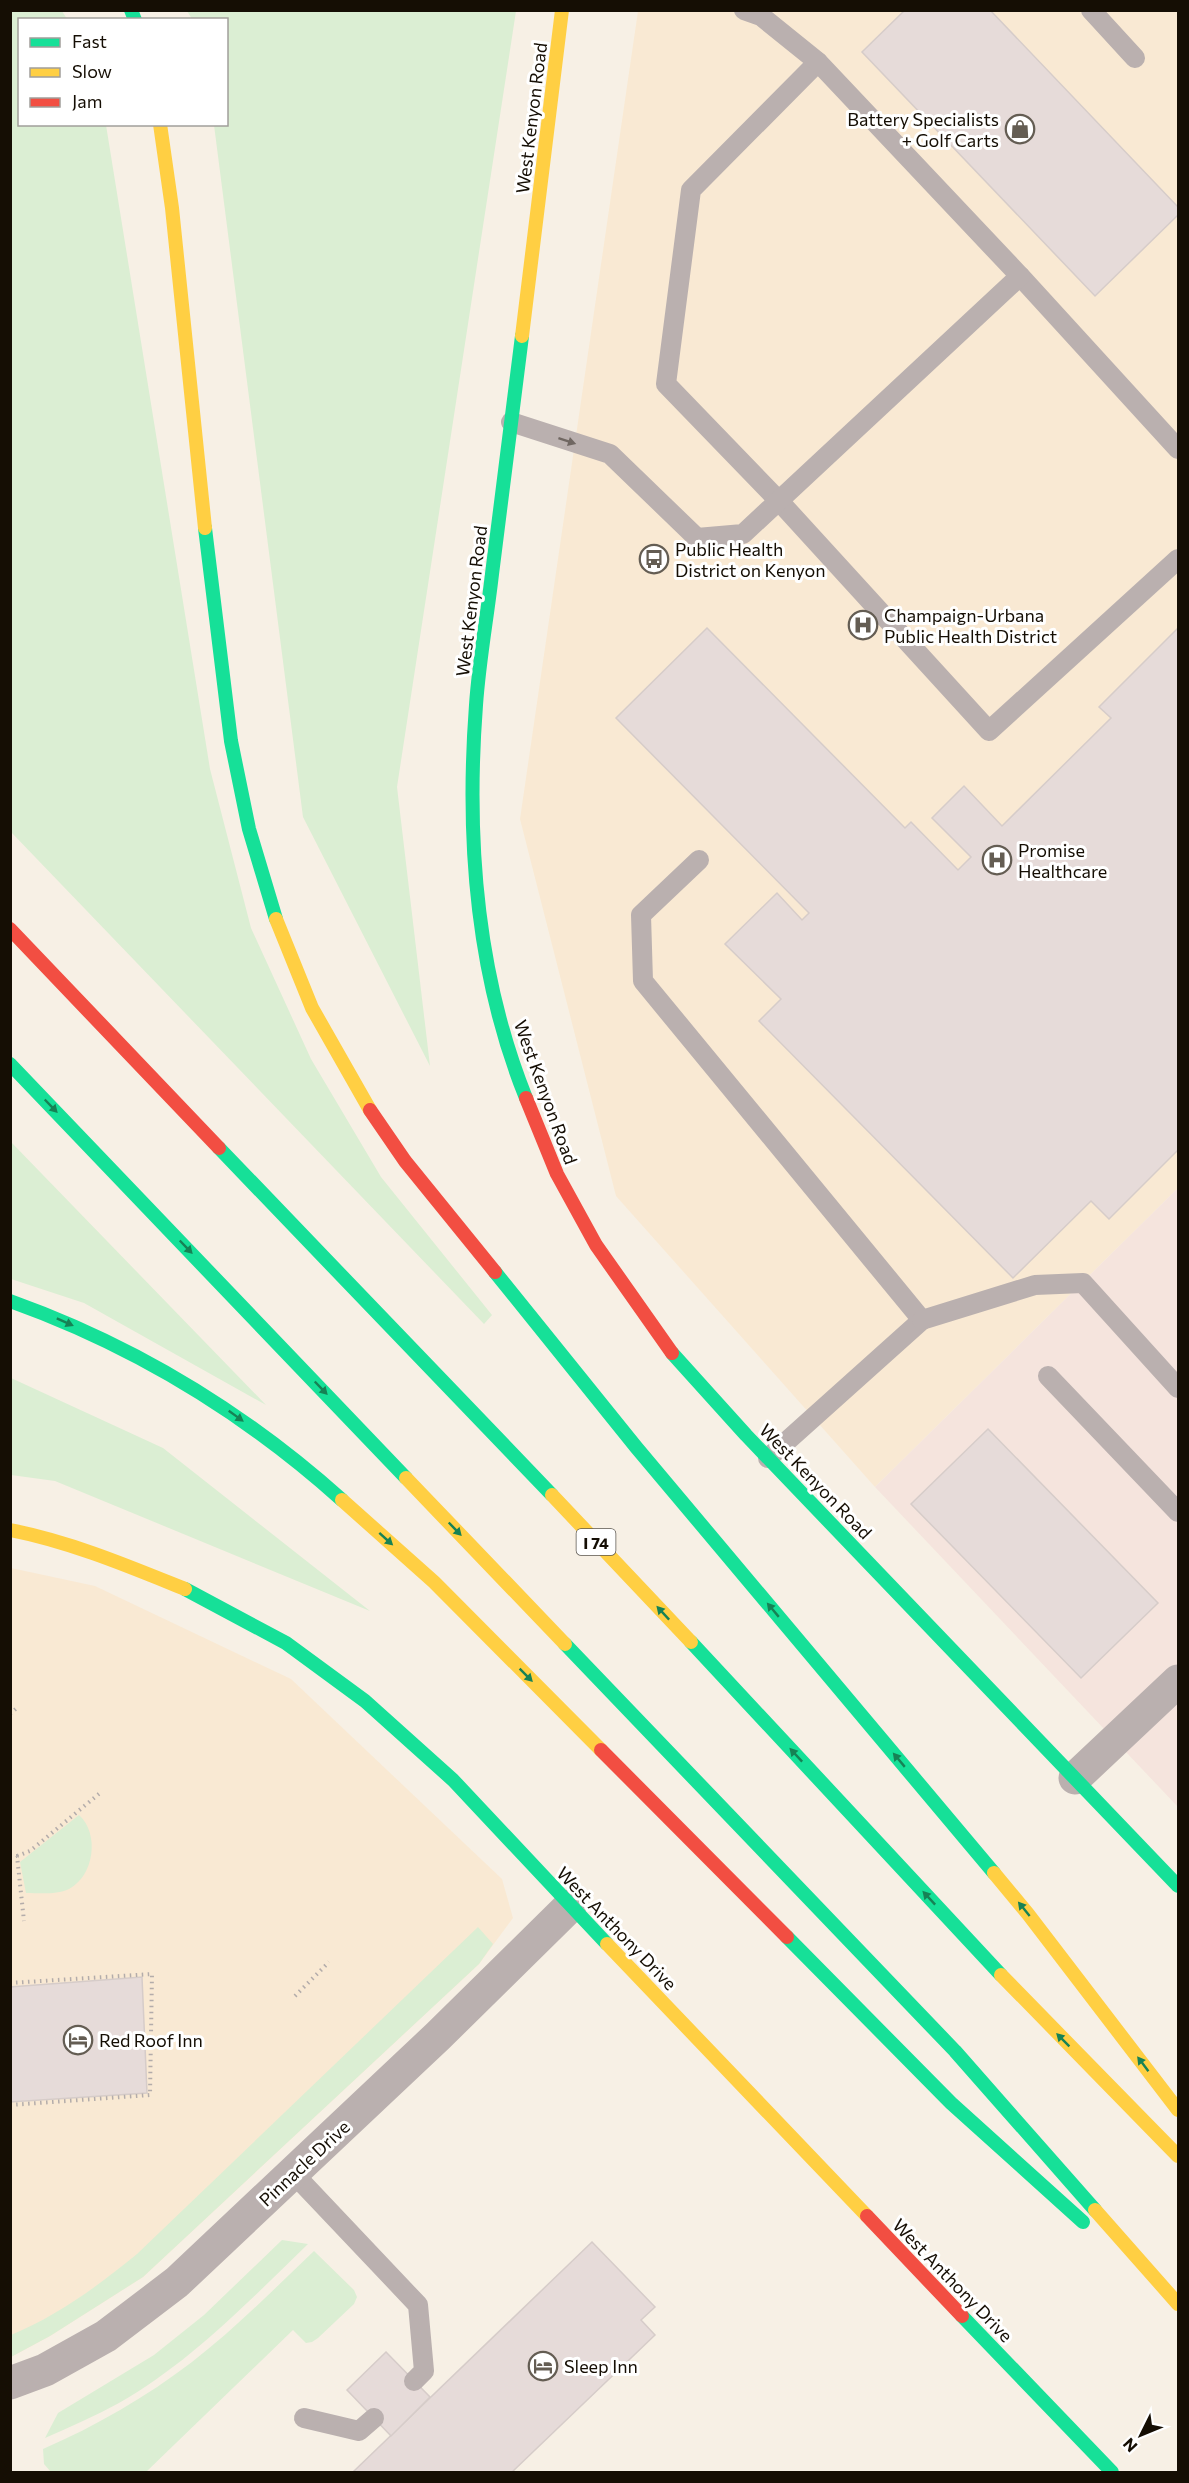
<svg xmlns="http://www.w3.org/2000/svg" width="1189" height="2483" font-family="Commissioner,sans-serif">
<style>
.built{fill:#f9e9d3}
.industrial{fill:#f5e4dd}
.green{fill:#dbeed3}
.building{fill:#e6dbd9;stroke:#d6ccc9;stroke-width:1.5}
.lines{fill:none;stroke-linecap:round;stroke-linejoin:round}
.path{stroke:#b3acaa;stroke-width:4;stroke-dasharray:1.5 4.5;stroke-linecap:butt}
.lane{stroke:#bab0af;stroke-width:20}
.street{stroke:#bab0af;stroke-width:33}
.fast{stroke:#16e098;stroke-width:14}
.slow{stroke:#ffcf43;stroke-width:14}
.jam{stroke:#f24e42;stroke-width:14}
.oneway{fill:#706762}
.oneway2{fill:#168255}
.labels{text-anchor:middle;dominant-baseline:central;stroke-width:6;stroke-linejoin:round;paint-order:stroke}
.shield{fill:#fff;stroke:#5b564f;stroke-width:1.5}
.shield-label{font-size:16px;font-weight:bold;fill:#150e04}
.street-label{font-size:18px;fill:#150e04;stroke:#fff}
.poi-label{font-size:18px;fill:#150e04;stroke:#fff;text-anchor:start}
</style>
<rect width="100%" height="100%" fill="#f7f0e5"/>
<g class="built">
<path d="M638,11H1178V1188L875,1487L616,1196L520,819Z"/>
<path d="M11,1568L95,1586L291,1679L502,1879L513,1918L479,1964L143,2277L50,2336L11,2357Z"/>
</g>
<path class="industrial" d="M1178,1188V1807L875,1487Z"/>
<g class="green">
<path d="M11,10L62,11L67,19L20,20V124L106,125L210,769L251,928L311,1059L381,1177L492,1315L484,1324L11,832Z"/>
<path d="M187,11H516L397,787L430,1066L303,817L214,125L226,124V20L192,19Z"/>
<path d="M11,1142L266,1405L84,1303L11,1279Z"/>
<path d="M11,1378L163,1448L370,1611L55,1481L11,1475Z"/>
<path d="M79,1815C100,1834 94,1876 69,1889C56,1895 39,1893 26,1893L20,1862Z"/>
<path d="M478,1927L493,1944L479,1964L143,2277L50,2336L11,2357V2335C57,2316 98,2286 137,2254Z"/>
<path d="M282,2240L308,2244C249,2301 191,2362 119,2403C95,2416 70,2427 45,2438L58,2413L154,2355L204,2315Z"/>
<path d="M314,2251L354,2290L357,2297L354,2304L318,2338L312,2342L306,2343L293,2330L146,2472H51L44,2464L43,2449C96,2426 146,2397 192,2362C236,2328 274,2289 314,2251Z"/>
</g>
<g class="building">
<path d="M905,10H990L1178,207V215L1095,296L862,52Z"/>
<path d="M707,628L905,828L911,822L958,870L971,857L932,818L964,786L1002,826L1111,718L1099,707L1178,628V1150L1109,1219L1091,1201L1013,1278L759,1021L781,999L725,944L777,893L802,920L809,913L616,718Z"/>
<path d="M988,1429L1158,1603L1081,1678L911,1504Z"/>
<path d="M142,1977L147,2093L10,2102V1987Z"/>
<path d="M592,2242L655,2307L641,2320L655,2335L512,2472H353Z"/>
<path d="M386,2352L430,2397L391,2436L347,2390Z"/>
</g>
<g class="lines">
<g class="path">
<path d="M10,1714L18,1707"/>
<path d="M10,1856H17L24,1921"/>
<path d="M17,1856L30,1851L100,1793"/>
<path d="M10,1983L152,1974L150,2095L10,2105"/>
<path d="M295,1996L329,1962"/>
</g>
<g class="lane">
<path d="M1091,10L1135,58"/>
<path d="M818,62L691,190L666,384L779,501L989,731L1178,559"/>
<path d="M1020,276L1178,449"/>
<path d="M511,422L610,454L697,538L743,534L1020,276L818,62L761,16L744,10"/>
<path d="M699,860L641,915L643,981L922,1320L768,1458"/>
<path d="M922,1320L1035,1285L1083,1283L1178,1388"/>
<path d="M1048,1376L1178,1512"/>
<path d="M293,2173L418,2305L424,2371L414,2381"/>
<path d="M304,2418L359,2431L374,2418"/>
</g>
<g class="street">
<path d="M1075,1778L1178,1681"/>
<path d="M10,2383L45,2370L106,2336L177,2282L438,2036L570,1906"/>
</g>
<g class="fast">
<path d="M131,10L135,20"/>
<path d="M522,336C512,415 502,495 492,574C487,618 479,661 476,705C466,837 476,974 526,1098"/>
<path d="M205,528L231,741L249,829L276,919"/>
<path d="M10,1064L406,1478"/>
<path d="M219,1148L552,1495"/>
<path d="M495,1272L636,1447L994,1873"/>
<path d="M10,1301C133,1345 245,1413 342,1500"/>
<path d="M672,1353L746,1435L1178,1886"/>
<path d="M185,1589L286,1643L365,1701L453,1780L607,1944"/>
<path d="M691,1642L1001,1975"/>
<path d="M565,1644L955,2051L1095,2210"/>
<path d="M787,1937L951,2103L1083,2222"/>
<path d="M962,2316L1112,2472"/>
</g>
<g class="slow">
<path d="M160,124L172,208L205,528"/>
<path d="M522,336L562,10"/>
<path d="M276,919L312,1008L370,1110"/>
<path d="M406,1478L565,1644"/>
<path d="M552,1495L691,1642"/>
<path d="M342,1500L434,1582L601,1750"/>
<path d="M10,1530C71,1542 128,1566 185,1589"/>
<path d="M994,1873L1028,1914L1178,2110"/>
<path d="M607,1944L867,2216"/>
<path d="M1001,1975L1178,2156"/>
<path d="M1095,2210L1178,2304"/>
</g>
<g class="jam">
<path d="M10,929L219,1148"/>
<path d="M526,1098L557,1174L596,1245L672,1353"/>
<path d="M370,1110L405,1161L495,1272"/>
<path d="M601,1750L787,1937"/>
<path d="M867,2216L962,2316"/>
</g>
</g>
<defs><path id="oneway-solid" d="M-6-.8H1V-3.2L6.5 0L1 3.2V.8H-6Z" transform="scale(1.5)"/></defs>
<use class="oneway" href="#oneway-solid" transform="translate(567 441) rotate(18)"/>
<g class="oneway2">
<use href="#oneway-solid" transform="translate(51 1106) rotate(46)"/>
<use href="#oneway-solid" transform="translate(186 1247) rotate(46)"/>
<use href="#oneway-solid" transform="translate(65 1322) rotate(24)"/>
<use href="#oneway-solid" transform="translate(321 1388) rotate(46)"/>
<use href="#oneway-solid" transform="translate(236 1416) rotate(36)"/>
<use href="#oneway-solid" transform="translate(455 1529) rotate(46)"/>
<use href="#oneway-solid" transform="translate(386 1539) rotate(42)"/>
<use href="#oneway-solid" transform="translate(773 1610) rotate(-130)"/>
<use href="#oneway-solid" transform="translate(663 1613) rotate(-133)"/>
<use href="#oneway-solid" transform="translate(526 1675) rotate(45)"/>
<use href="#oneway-solid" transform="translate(796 1755) rotate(-133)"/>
<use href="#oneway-solid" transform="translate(899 1760) rotate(-130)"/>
<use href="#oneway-solid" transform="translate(929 1898) rotate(-133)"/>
<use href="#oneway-solid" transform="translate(1024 1909) rotate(-129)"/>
<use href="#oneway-solid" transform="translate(1063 2040) rotate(-135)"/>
<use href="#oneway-solid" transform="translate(1143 2064) rotate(-127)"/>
</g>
<defs>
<g id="shop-ring" transform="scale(1.5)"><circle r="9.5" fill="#fff" stroke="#645d53" stroke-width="1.5"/><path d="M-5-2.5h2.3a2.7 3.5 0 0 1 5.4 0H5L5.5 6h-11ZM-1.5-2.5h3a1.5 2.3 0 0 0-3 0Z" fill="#645d53"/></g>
<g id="bus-ring" transform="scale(1.5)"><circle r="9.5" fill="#fff" stroke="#645d53" stroke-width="1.5"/><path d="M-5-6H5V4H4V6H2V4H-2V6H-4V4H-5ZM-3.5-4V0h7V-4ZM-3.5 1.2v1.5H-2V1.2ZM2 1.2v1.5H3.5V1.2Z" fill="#645d53"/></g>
<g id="hospital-ring" transform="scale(1.5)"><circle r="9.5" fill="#fff" stroke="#645d53" stroke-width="1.5"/><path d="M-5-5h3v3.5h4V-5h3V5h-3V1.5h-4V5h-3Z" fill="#645d53"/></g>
<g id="hotel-ring" transform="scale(1.5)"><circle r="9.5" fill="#fff" stroke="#645d53" stroke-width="1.5"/><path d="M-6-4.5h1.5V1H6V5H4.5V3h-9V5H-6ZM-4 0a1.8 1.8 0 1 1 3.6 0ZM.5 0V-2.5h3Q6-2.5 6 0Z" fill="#645d53"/></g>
</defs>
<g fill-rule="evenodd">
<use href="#shop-ring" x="1020" y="129"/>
<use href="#bus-ring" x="654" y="559"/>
<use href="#hospital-ring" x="863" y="625"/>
<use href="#hospital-ring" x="997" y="860"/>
<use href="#hotel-ring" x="78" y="2040"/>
<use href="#hotel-ring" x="543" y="2366"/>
</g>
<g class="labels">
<rect class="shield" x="576.5" y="1529" width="39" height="26" rx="4.5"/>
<g class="shield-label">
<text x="596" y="1542">I 74</text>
</g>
<g class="street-label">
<text transform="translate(531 118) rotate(-83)">West Kenyon Road</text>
<text transform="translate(471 601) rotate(-83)">West Kenyon Road</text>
<text transform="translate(546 1092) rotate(70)">West Kenyon Road</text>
<text transform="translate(816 1481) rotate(46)">West Kenyon Road</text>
<text transform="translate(617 1928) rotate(46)">West Anthony Drive</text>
<text transform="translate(304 2163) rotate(-43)">Pinnacle Drive</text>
<text transform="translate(953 2280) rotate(46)">West Anthony Drive</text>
</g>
<g class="poi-label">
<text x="999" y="119" text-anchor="end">Battery Specialists<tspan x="999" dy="21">+ Golf Carts</tspan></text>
<text x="675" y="549">Public Health<tspan x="675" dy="21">District on Kenyon</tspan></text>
<text x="884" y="615">Champaign-Urbana<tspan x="884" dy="21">Public Health District</tspan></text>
<text x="1018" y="850">Promise<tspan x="1018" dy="21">Healthcare</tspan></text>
<text x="99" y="2040">Red Roof Inn</text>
<text x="564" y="2366">Sleep Inn</text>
</g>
</g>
<rect width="1189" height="2483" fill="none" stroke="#150e04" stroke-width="24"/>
<rect x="18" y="18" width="210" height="108" fill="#ffffff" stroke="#a19f9b" stroke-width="1.5"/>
<rect x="30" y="38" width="30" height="9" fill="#16e098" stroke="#a19f9b" stroke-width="1.5"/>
<text x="72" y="48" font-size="18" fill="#150e04">Fast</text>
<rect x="30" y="68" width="30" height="9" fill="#ffcf43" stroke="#a19f9b" stroke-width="1.5"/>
<text x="72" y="78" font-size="18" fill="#150e04">Slow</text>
<rect x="30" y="98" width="30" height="9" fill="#f24e42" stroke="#a19f9b" stroke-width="1.5"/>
<text x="72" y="108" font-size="18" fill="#150e04">Jam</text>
<g transform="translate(1141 2435) rotate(227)" stroke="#ffffff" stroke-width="4.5" paint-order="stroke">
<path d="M0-4.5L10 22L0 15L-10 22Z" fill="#150e04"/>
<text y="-9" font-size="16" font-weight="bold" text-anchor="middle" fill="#150e04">N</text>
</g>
</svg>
